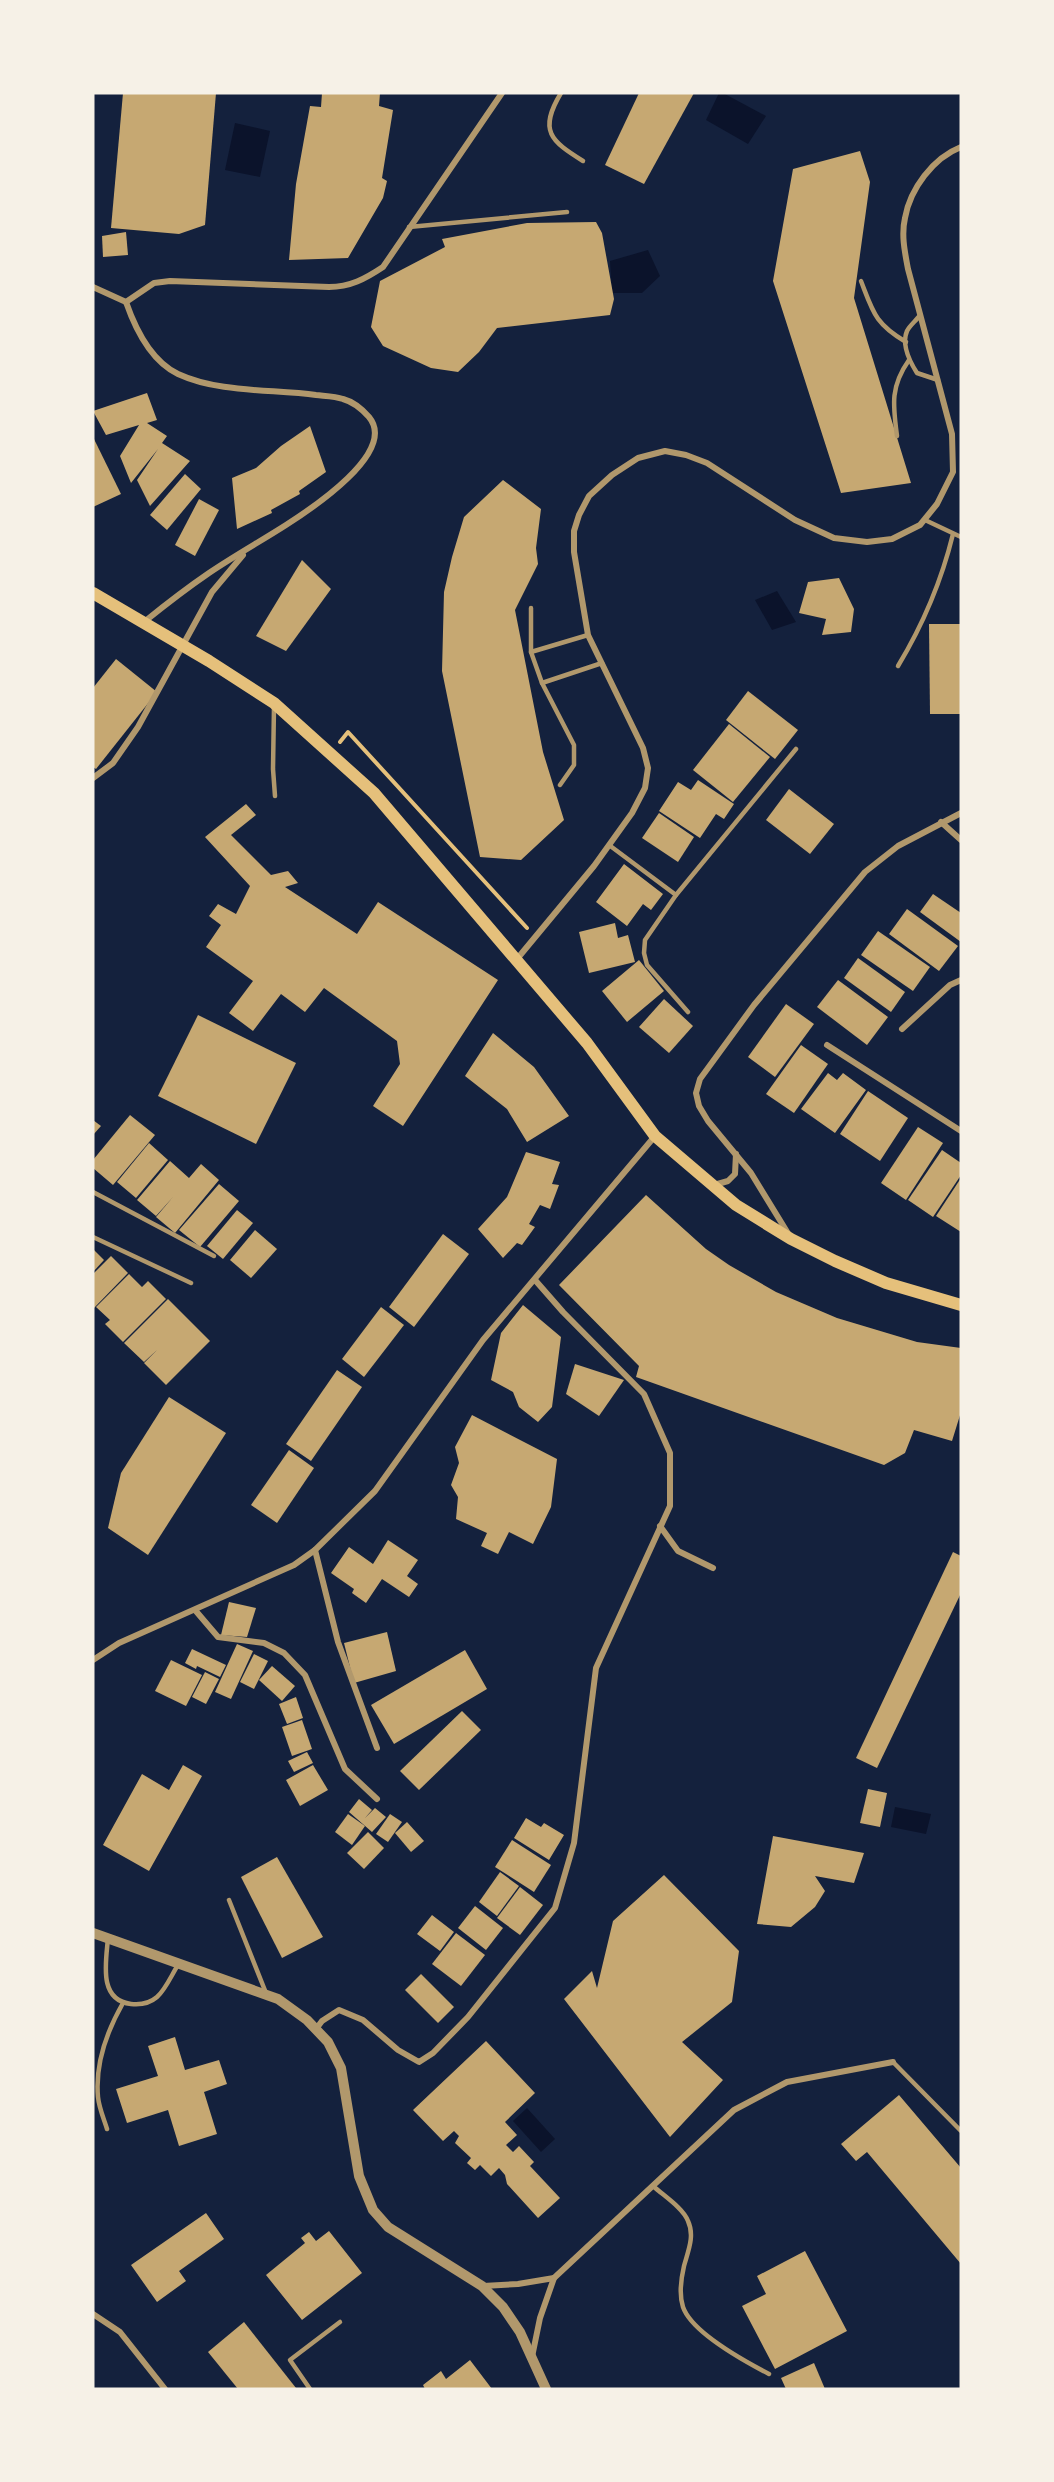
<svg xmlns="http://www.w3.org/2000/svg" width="1054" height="2482" font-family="Mulish,sans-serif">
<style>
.water{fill:#0b132b}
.building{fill:#c6a872}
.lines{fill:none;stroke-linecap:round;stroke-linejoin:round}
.path{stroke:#e5c07b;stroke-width:4}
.service{stroke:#b1986c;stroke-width:4.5}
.minor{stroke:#b1986c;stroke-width:6}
.tertiary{stroke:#b1986c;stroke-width:10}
.secondary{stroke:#e5c07b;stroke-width:12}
</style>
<rect width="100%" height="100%" fill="#14213d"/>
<g class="water">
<path d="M719,93H723L766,116L748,144L706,120Z"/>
<path d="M235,123L270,131L260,177L225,170Z"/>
<path d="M648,250L660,276L642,293H612L610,261Z"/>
<path d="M777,591L796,622L772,630L755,600Z"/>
<path d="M895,1807L931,1814L926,1834L891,1827Z"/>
<path d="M527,2108L555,2139L541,2152L513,2121Z"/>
</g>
<g class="building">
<path d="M123,93H216L205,225L179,234L111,228Z"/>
<path d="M322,93H380L379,106L393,110L382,178L387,181L383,198L348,258L289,260L296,184L310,106L321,107Z"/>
<path d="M639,93H694L644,184L605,165Z"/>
<path d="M860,151L870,182L854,298L911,483L841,493L773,281L793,169Z"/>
<path d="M596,222L602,233L614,299L610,315L497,328L479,352L458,372L431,368L383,346L371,327L380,281L445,247L442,239L527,223Z"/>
<path d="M126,232L128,255L103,257L102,236Z"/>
<path d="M147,393L157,420L147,423L167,436L162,443L190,461L150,506L137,480L158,449L131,483L120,456L139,425L106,435L93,411Z"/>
<path d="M310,426L326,472L299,491L300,494L271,510L272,513L237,529L232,478L256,468L281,446Z"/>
<path d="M93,437L121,494L93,507Z"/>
<path d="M185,474L201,489L167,530L150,515Z"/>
<path d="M503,480L541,509L536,548L538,564L515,610L543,752L564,820L521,860L480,857L442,671L444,592L452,557L464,517Z"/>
<path d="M199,499L219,510L195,556L175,545Z"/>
<path d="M302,560L331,589L286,651L256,636Z"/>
<path d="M839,578L854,609L851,632L822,635L826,619L799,613L808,582Z"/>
<path d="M929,624H961V714H930Z"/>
<path d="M116,659L157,692L96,769L93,767V688Z"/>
<path d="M748,691L798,730L775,759L726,720Z"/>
<path d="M729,724L770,757L733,802L693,770Z"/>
<path d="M698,780L734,804L724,819L716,814L700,838L659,811L678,782L691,790Z"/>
<path d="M789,789L834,824L810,854L766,820Z"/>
<path d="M246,804L256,815L231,835L271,875L288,871L298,883L285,887L357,934L378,902L498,980L403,1126L373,1106L400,1064L397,1041L324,988L305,1012L281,994L253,1031L229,1013L253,981L206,947L221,925L209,916L218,904L236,914L250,886L205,837Z"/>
<path d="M659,813L694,837L678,862L642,838Z"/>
<path d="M624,864L663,894L651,910L643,904L627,926L596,902Z"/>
<path d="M933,894L961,913V942L920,912Z"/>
<path d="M907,909L958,946L939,971L889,934Z"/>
<path d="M615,923L618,938L628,935L635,962L589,973L579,932Z"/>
<path d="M878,931L930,967L913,991L861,955Z"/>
<path d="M858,958L905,992L891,1012L844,978Z"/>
<path d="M639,960L664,991L627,1022L602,991Z"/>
<path d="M838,980L888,1017L867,1045L817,1007Z"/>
<path d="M664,999L693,1026L669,1053L639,1027Z"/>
<path d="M786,1004L814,1024L775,1077L748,1057Z"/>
<path d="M198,1015L296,1063L256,1144L158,1096Z"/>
<path d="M493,1033L534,1067L569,1116L527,1142L507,1109L465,1076Z"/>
<path d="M801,1045L828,1064L794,1113L766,1094Z"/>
<path d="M828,1073L837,1080L843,1073L866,1090L835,1133L801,1109Z"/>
<path d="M868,1091L908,1118L880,1161L840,1134Z"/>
<path d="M130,1115L155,1135L113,1185L93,1168V1160Z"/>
<path d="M93,1120L101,1126L93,1135Z"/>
<path d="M918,1127L943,1143L906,1200L881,1183Z"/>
<path d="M149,1143L168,1160L136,1198L117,1182Z"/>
<path d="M942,1150L961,1163V1175L933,1217L908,1200Z"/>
<path d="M526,1152L560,1162L552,1184L559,1185L550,1209L540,1205L529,1224L535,1227L522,1245L517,1243L503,1258L478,1229L507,1197Z"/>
<path d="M170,1161L189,1178L201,1164L219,1180L175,1233L156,1217L173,1197L156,1216L137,1200Z"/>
<path d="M961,1178V1232L936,1216Z"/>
<path d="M219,1184L239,1201L200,1247L179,1230Z"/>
<path d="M646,1195L706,1249L729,1265L776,1292L837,1318L917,1342L961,1348V1412L952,1441L914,1430L905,1453L884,1465L636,1377L639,1366L559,1285Z"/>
<path d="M237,1210L253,1223L223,1259L207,1246Z"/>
<path d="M255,1230L277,1249L251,1278L230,1260Z"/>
<path d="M443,1234L469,1254L414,1327L389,1307Z"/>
<path d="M93,1249L104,1260L93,1272Z"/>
<path d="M111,1256L128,1273L93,1309V1274Z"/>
<path d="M129,1274L142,1287L148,1281L166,1299L123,1342L105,1324L110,1320L96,1307Z"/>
<path d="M168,1299L210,1341L166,1385L144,1363L157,1350L144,1362L124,1343Z"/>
<path d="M523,1305L561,1337L552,1407L538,1422L519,1407L513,1392L491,1380L501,1333Z"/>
<path d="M381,1307L404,1325L364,1377L342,1359Z"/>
<path d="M575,1364L624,1380L599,1416L566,1394Z"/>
<path d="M337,1370L362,1387L311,1461L286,1444Z"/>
<path d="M169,1397L226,1433L148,1555L108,1528L121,1473Z"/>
<path d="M472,1415L557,1459L551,1507L533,1544L509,1532L498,1554L481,1546L487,1533L456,1519L458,1497L451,1485L459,1463L455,1447Z"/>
<path d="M289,1450L314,1468L277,1523L251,1505Z"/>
<path d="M388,1540L418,1560L407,1576L418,1584L409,1597L382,1579L366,1603L352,1593L354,1589L331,1573L349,1547L373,1564Z"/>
<path d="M953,1552L961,1556V1593L877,1768L856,1758Z"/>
<path d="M229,1602L256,1608L247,1637L221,1635Z"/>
<path d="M387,1632L396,1671L354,1683L344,1643Z"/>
<path d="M237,1644L253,1651L231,1699L215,1692Z"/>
<path d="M192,1649L226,1665L220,1677L197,1666L196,1669L185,1663Z"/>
<path d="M465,1650L487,1689L394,1744L371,1705Z"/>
<path d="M254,1654L268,1661L254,1689L240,1682Z"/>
<path d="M171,1660L202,1675L186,1706L155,1691Z"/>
<path d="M272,1666L295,1686L282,1701L259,1680Z"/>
<path d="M205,1672L219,1679L206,1704L192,1697Z"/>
<path d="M296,1697L303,1718L287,1724L279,1704Z"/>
<path d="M462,1711L481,1730L419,1790L400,1771Z"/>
<path d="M302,1720L312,1749L292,1756L282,1727Z"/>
<path d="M307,1752L313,1763L294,1772L288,1761Z"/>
<path d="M183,1765L202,1776L149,1871L103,1845L142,1774L169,1790Z"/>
<path d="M313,1765L328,1790L300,1806L286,1780Z"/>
<path d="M868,1789L887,1793L880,1827L860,1823Z"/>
<path d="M359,1799L372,1810L365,1818L375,1808L386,1817L372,1832L349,1812Z"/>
<path d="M348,1814L365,1826L352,1845L335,1832Z"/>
<path d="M390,1814L402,1822L388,1842L376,1834Z"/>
<path d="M526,1818L541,1827L544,1823L564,1835L549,1860L514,1838Z"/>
<path d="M407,1822L424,1841L411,1852L395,1833Z"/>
<path d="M368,1832L384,1848L364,1869L347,1853Z"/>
<path d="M773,1836L864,1853L854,1883L815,1876L825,1891L815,1907L791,1927L757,1924Z"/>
<path d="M512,1840L551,1865L534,1892L495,1867Z"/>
<path d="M277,1857L323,1937L282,1958L241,1877Z"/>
<path d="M500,1872L519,1886L497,1916L479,1902Z"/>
<path d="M664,1875L739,1951L732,2002L682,2042L723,2080L670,2137L564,1999L592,1971L597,1988L613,1921Z"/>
<path d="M520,1887L543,1905L520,1935L497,1918Z"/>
<path d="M475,1906L503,1928L486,1950L458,1928Z"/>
<path d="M432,1915L454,1932L440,1951L417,1934Z"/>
<path d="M456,1933L485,1955L461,1986L432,1964Z"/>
<path d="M421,1974L454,2007L438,2023L405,1990Z"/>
<path d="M175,2037L185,2070L219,2060L227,2084L204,2092L217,2134L179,2146L168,2110L127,2123L116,2089L158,2076L148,2046Z"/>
<path d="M486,2041L535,2093L505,2122L517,2135L506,2145L513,2152L519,2146L534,2162L530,2166L560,2198L538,2218L507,2184L505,2175L499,2168L491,2176L480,2165L475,2170L467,2163L471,2158L455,2143L459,2136L454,2131L443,2141L413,2110Z"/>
<path d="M899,2095L961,2168V2264L867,2152L856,2161L841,2144Z"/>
<path d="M206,2213L224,2239L179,2271L186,2281L157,2302L131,2265Z"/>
<path d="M329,2231L362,2273L302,2320L266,2275L305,2243L301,2238L309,2232L316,2241Z"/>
<path d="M805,2251L847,2331L775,2369L742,2306L766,2294L757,2276Z"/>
<path d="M244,2322L296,2388L295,2389H238L208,2352Z"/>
<path d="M470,2360L492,2389H425L423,2385L441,2371L446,2379Z"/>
<path d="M814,2363L825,2389H786L781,2378Z"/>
</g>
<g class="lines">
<path class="path" d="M340,742L348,732L527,928"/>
<g class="service">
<path d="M561,93C538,131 551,141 583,161"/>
<path d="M409,227L567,212"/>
<path d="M861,281C873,312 875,324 906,342"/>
<path d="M920,315C917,320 910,325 907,331C901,345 910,362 917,373L938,380"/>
<path d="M897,436C893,405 890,387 909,360"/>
<path d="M925,520L961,537"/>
<path d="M531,608V652L542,683"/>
<path d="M531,652L588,635"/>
<path d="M898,666C924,623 941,583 953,534"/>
<path d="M274,706L273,769L275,796"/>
<path d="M560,785L574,765V745L542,683L602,663"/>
<path d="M609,845L676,895"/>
<path d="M688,1012L647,965L644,953L645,940L676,895L796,749"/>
<path d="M93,1192L214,1256"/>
<path d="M93,1237L191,1283"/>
<path d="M229,1900L266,1993"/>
<path d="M108,1938C106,1962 98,2000 131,2004C140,2005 150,2003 157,1997C166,1989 172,1974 178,1965"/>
<path d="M893,2062L961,2131"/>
<path d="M107,2129C104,2119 99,2108 98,2097C95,2064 107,2031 123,2003"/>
<path d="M653,2186C664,2196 683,2208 688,2221C695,2236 688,2251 684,2266C681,2279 679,2295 683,2307C692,2333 746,2362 769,2374"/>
<path d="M310,2389L290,2360L340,2322"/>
</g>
<g class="minor">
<path d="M93,287L126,302"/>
<path d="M126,302C135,328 151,361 178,374C219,393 272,389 316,395C325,396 335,396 343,399C354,402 362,409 369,417C398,452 311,509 286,525C261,541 234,556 209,573C187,588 165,605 144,622"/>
<path d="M126,302L154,283L170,281L329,287C350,287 365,279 383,267L502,93"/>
<path d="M93,778L113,763L138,727L212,592L243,555"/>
<path d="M941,822L961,840"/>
<path d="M517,959L594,866L632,813L645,788L648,768L643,748L588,635L574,552V531L579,515L589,496L612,475L638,458L665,451L686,455L707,463L795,520L834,538L867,542L892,539L920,525L937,504L953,472L952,434L908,269C905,253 901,235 905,218C910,189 933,158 961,147"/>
<path d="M902,1029L950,985L961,980"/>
<path d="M827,1045L961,1131"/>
<path d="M714,1185L728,1181L735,1174L736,1154"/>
<path d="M789,1235L751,1173L708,1121L699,1106L696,1093L700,1079L754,1005L865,872L898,846L961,813"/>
<path d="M660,1526L678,1551L713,1568"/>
<path d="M315,1550L338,1642L377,1748"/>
<path d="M195,1610L218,1637L264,1643L284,1653L305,1675L345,1769L377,1799"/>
<path d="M93,1660L119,1643L294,1565L315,1550L375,1491L483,1340L655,1136"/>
<path d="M316,2029L322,2021L339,2010L363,2020L398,2050L419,2062L433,2053L468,2017L555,1908L574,1843L596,1668L670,1506V1453L644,1394L563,1312L535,1280"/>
<path d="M483,2286L518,2284L554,2278"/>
<path d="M93,2314L120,2332L165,2389"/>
<path d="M532,2357L540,2318L554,2278L734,2110L787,2082L893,2062"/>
</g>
<path class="tertiary" d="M93,1933L278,1999L307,2020L328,2042L341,2068L359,2176L373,2210L388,2227L482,2286L503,2307L520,2332L546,2389"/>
<path class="secondary" d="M93,593L209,661L274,703L374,793L587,1043L655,1136L736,1205L791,1239L835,1261L886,1283L961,1305"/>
</g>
<rect width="1054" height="2482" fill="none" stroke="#f6f1e7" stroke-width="189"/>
</svg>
